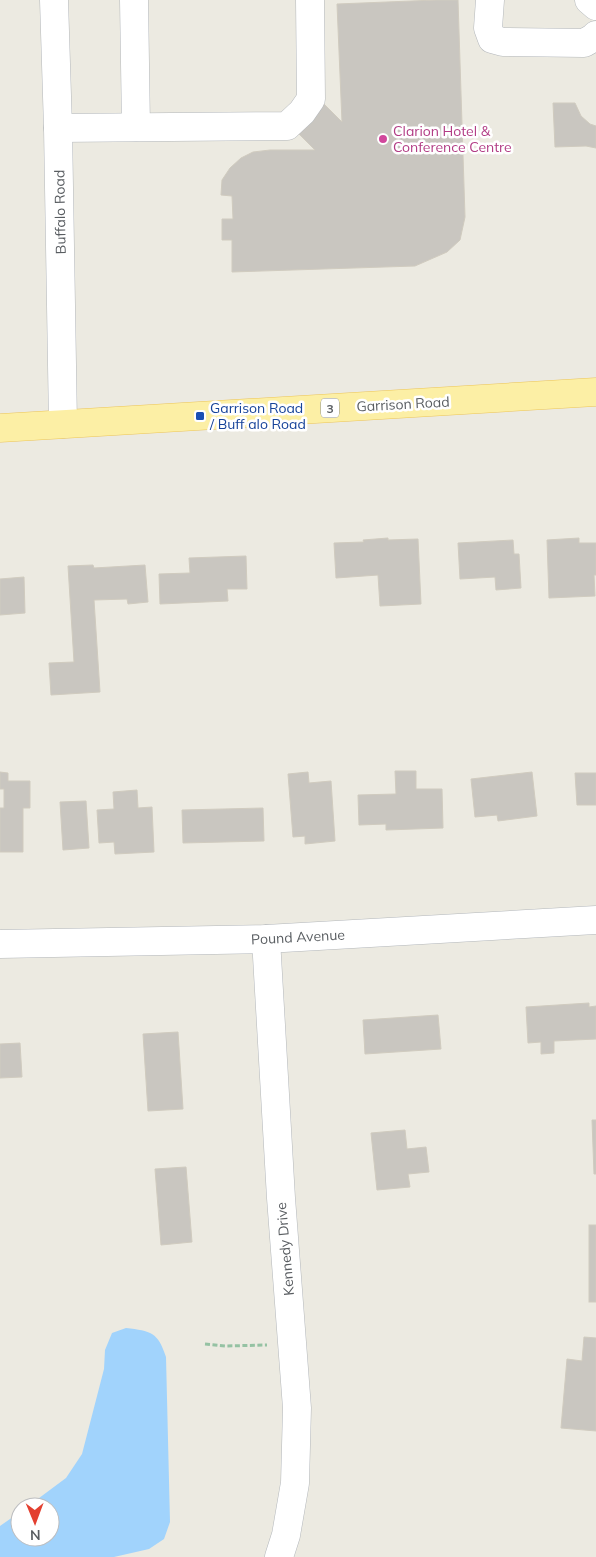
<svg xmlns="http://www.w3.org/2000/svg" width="596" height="1557" font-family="Mulish,sans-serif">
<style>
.water{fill:#a1d3fc}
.building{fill:#c9c6c0;stroke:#d0cbbf}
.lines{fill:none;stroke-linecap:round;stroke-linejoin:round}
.minor-casing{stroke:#b3b7bb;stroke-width:29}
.major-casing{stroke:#ecc559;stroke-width:29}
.path{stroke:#95c2a3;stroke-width:3;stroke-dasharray:5 2.5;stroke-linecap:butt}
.minor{stroke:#fff;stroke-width:28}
.major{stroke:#fcefa5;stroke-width:28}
.hotel-dot{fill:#d1479c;stroke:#fff;stroke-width:2}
.transit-dot{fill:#1a4fb4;stroke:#fff;stroke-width:2}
.labels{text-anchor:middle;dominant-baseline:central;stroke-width:5;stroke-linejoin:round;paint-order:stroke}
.shield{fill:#fff;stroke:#8b8e90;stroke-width:1}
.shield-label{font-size:12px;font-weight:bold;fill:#595d61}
.hotel-label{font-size:14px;fill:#b23c85;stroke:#fff;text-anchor:start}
.street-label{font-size:14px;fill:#595d61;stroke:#fff}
.transit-label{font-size:14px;fill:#164399;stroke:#fff;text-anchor:start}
</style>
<rect width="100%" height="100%" fill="#eceae1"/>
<path class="water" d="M126,1328C151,1331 158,1332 166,1357L170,1522L164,1539L149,1549L114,1557H0V1526L20,1512V1537H50V1507H27L66,1478L82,1454L104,1369L105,1350L112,1333Z"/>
<g class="building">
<path d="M436,0H458L465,217L460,240L447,252L415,266L232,272V240H222V219H233L232,196L221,195L222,180L230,168L241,158L253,152L270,150H315L294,129L321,101L342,122L337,4Z"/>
<path d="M553,103H575L581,116L590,124L596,126V148L586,146L555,147Z"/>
<path d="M388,538V540L418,539L421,604L380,606L378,575L336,578L334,543L364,542L363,540Z"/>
<path d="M579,538V543H596V575H594L595,596L549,598L547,540Z"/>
<path d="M513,540L514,554H519L521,588L496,590L495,577L460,579L458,543Z"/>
<path d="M246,556L247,589H227L228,601L160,604L159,574L190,573L189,558Z"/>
<path d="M93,565L94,568L145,565L148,602L128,604L127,599L94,600L100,692L51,695L49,663L74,662L68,566Z"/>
<path d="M24,577L25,613L0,615V579Z"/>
<path d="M395,771H416V789H442L443,828L386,830V824L359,825L358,795L396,794Z"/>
<path d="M0,772L8,773V781H30V808H23V852H0V808H4V789H0Z"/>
<path d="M308,772L309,783L331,781L335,841L305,844V836L293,837L288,774Z"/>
<path d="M532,772L537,816L498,821L497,815L475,817L471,779Z"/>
<path d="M575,773H596V805H577Z"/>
<path d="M137,790L138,808L152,807L154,852L115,854L114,842L99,843L97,810L114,809L113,792Z"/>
<path d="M86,801L89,848L63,850L60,802Z"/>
<path d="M263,808L264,841L183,843L182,810Z"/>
<path d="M589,1003V1007L596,1006V1039L554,1041V1053L541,1054V1042L528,1043L526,1007Z"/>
<path d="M438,1015L441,1049L365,1054L363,1020Z"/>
<path d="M178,1032L183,1109L148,1111L143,1034Z"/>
<path d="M20,1043L22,1077L0,1078V1044Z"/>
<path d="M592,1120H596V1174H594Z"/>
<path d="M405,1130L407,1149L426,1147L429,1172L408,1174L410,1187L377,1190L371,1133Z"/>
<path d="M186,1167L192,1242L161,1245L155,1169Z"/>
<rect x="589" y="1225" width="7" height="77"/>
<path d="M584,1337L596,1338V1431L561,1428L567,1359L582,1361Z"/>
</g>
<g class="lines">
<g class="minor-casing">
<g id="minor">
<path d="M54,0L58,128L63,424"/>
<path d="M134,0L136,127"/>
<path d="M490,0L488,28L492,39L503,42L584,43L593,38L596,35"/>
<path d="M589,0L596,6"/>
<path d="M58,128L287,126L302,112L311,99L310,0"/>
<path d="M266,939L281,1198L297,1408L295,1483L286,1535L279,1557"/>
<path d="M0,944L266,939L596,920"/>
</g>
</g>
<g class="major-casing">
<path id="major" d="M0,428L596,392"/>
</g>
<path class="path" d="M205,1344L225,1346L267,1345"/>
<use href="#minor" class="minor"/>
<use href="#major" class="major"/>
</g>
<circle class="hotel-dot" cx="383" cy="139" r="5"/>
<rect class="transit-dot" x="195" y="411" width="10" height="10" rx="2.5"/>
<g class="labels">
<rect class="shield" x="321" y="398.5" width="18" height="19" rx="4"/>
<g class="shield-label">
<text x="330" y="408">3</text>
</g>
<g class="hotel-label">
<text x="393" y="131">Clarion Hotel &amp;<tspan x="393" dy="16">Conference Centre</tspan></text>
</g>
<g class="street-label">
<text transform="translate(60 212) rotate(-91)">Buffalo Road</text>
<text transform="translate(403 404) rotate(-3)">Garrison Road</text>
<text transform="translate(298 937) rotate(-3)">Pound Avenue</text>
<text transform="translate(285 1249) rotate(-95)">Kennedy Drive</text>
</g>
<g class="transit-label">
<text x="210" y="408">Garrison Road<tspan x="210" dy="16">/ Buff alo Road</tspan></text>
</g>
</g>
<g transform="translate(35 1522) rotate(179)"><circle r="24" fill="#ffffff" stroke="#bdbec0"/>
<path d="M0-4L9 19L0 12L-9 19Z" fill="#e34030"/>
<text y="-8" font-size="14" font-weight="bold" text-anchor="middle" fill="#595d61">N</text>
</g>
</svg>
